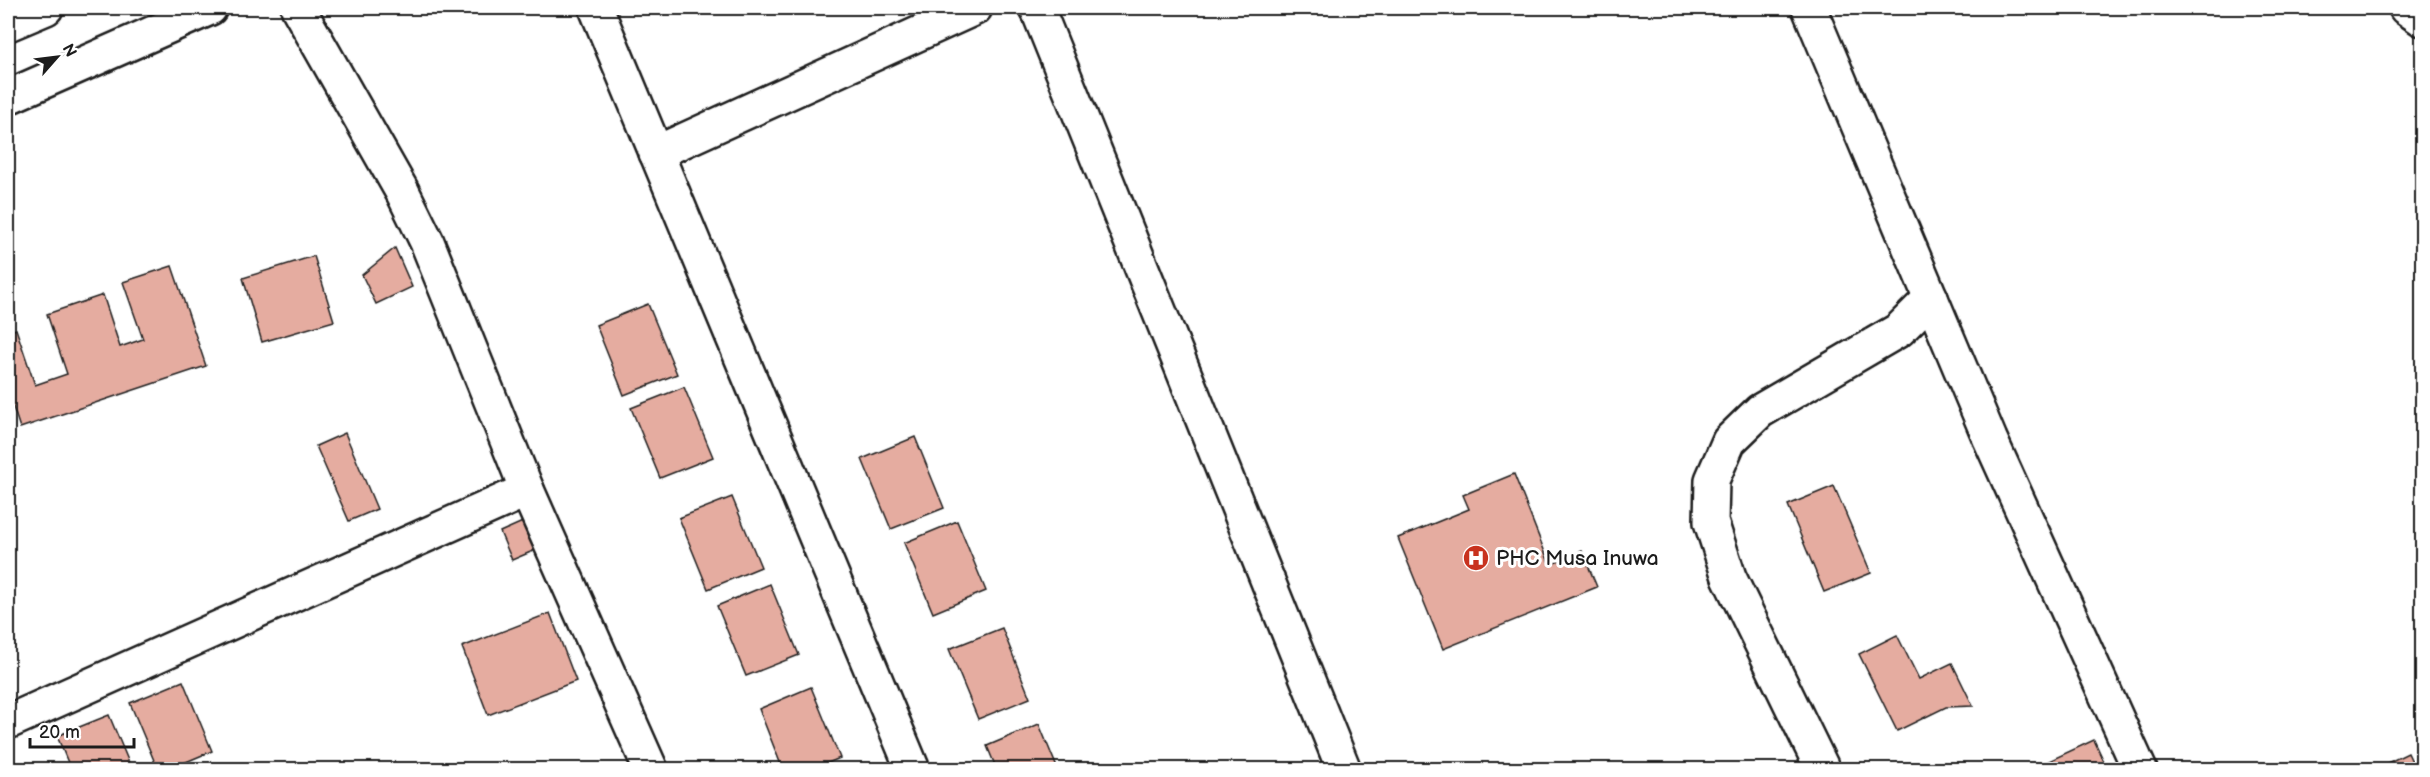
<svg xmlns="http://www.w3.org/2000/svg" width="2430" height="777" font-family="'Balsamiq Sans',sans-serif">
<style>
.building{fill:#e5aca0;stroke:#1c1c1c;stroke-width:1.5}
.lines{fill:none;stroke-linecap:round;stroke-linejoin:round}
.minor-casing{stroke:#1c1c1c;stroke-width:38}
.primary-casing{stroke:#1c1c1c;stroke-width:38}
.minor{stroke:#fff;stroke-width:33}
.primary{stroke:#fff;stroke-width:33}
.labels{text-anchor:middle;dominant-baseline:central;stroke-width:6;stroke-linejoin:round;paint-order:stroke}
.poi-label{font-size:21px;fill:#1c1c1c;stroke:#fff;text-anchor:start}
</style>
<rect width="100%" height="100%" fill="#fff"/>
<filter id="ink" filterUnits="userSpaceOnUse"><feTurbulence type="fractalNoise" baseFrequency=".0167" numOctaves="2"/><feDisplacementMap in="SourceGraphic" scale="12" xChannelSelector="R" yChannelSelector="G"/><feConvolveMatrix kernelMatrix="1 2 1 2 8 2 1 2 1" color-interpolation-filters="sRGB"/></filter>
<g filter="url(#ink)">
<g class="building">
<path d="M395,248L412,287L376,304L362,275Z"/>
<path d="M314,256L334,321L262,342L243,278Z"/>
<path d="M172,266L206,366L20,428L8,392V332L16,329L35,385L67,374L47,314L103,295L120,347L143,339L123,282Z"/>
<path d="M648,304L677,374L624,395L596,325Z"/>
<path d="M684,387L713,457L660,478L631,408Z"/>
<path d="M345,433L377,509L349,521L316,446Z"/>
<path d="M915,437L944,508L891,529L862,459Z"/>
<path d="M1514,474L1550,565L1582,551L1597,587L1443,649L1398,538L1469,509L1463,495Z"/>
<path d="M1834,486L1871,573L1824,592L1788,505Z"/>
<path d="M732,497L761,567L708,589L679,518Z"/>
<path d="M527,520L540,548L512,560L500,532Z"/>
<path d="M957,521L986,591L933,613L904,543Z"/>
<path d="M770,584L799,655L746,676L717,606Z"/>
<path d="M550,613L576,681L488,715L462,647Z"/>
<path d="M1002,628L1030,698L978,719L949,649Z"/>
<path d="M1897,635L1919,679L1952,663L1973,706L1946,707L1897,731L1859,654Z"/>
<path d="M183,681L212,751L167,770H158L130,703Z"/>
<path d="M811,687L840,758L811,770H783L759,709Z"/>
<path d="M109,715L132,770H71L57,736Z"/>
<path d="M1039,724L1058,770H997L987,746Z"/>
<path d="M2094,740L2108,770H2040L2038,766Z"/>
<path d="M2408,753L2416,770H2373Z"/>
</g>
<g class="lines">
<g class="minor-casing">
<g id="minor">
<path d="M298,8L403,193L427,242L527,490L651,770"/>
<path d="M596,8L913,770"/>
<path d="M1037,8L1344,770"/>
<path d="M1809,8L1990,439L2140,770"/>
<path d="M2406,8L2422,19"/>
<path d="M656,153L975,8"/>
<path d="M8,722L527,490"/>
<path d="M1823,770L1729,577L1711,522L1712,480L1729,441L1760,411L1899,330L1931,298"/>
</g>
</g>
<g class="primary-casing">
<g id="primary">
<path d="M8,24L46,8"/>
<path d="M8,97L210,8"/>
</g>
</g>
<use href="#minor" class="minor"/>
<use href="#primary" class="primary"/>
</g>
</g>
<defs>
<g id="hospital-disc" transform="scale(1.35)"><circle r="9.5" fill="#c8321e" stroke="#fff"/><path d="M-5-5h3v3.5h4V-5h3V5h-3V1.5h-4V5h-3Z" fill="#fff"/></g>
</defs>
<g fill-rule="evenodd">
<use href="#hospital-disc" x="1476" y="558"/>
</g>
<g class="labels">
<g class="poi-label">
<text x="1496" y="558">PHC Musa Inuwa</text>
</g>
</g>
<rect width="2430" height="777" fill="none" stroke="#fff" stroke-width="30"/>
<rect x="15" y="15" width="2400" height="747" fill="none" stroke="#1c1c1c" stroke-width="2" filter="url(#ink)"/>
<g transform="translate(57 57) rotate(62)" stroke="#ffffff" stroke-width="4.5" paint-order="stroke">
<path d="M0-4.5L10 22L0 15L-10 22Z" fill="#1c1c1c"/>
<text y="-9" font-size="16" font-weight="bold" text-anchor="middle" fill="#1c1c1c">N</text>
</g>
<path d="M30 738v9h104v-9" fill="none" stroke="#1c1c1c" stroke-width="3"/>
<text x="39" y="738" font-size="18" fill="#1c1c1c" stroke="#ffffff" stroke-width="4.5" paint-order="stroke">20 m</text>
</svg>
